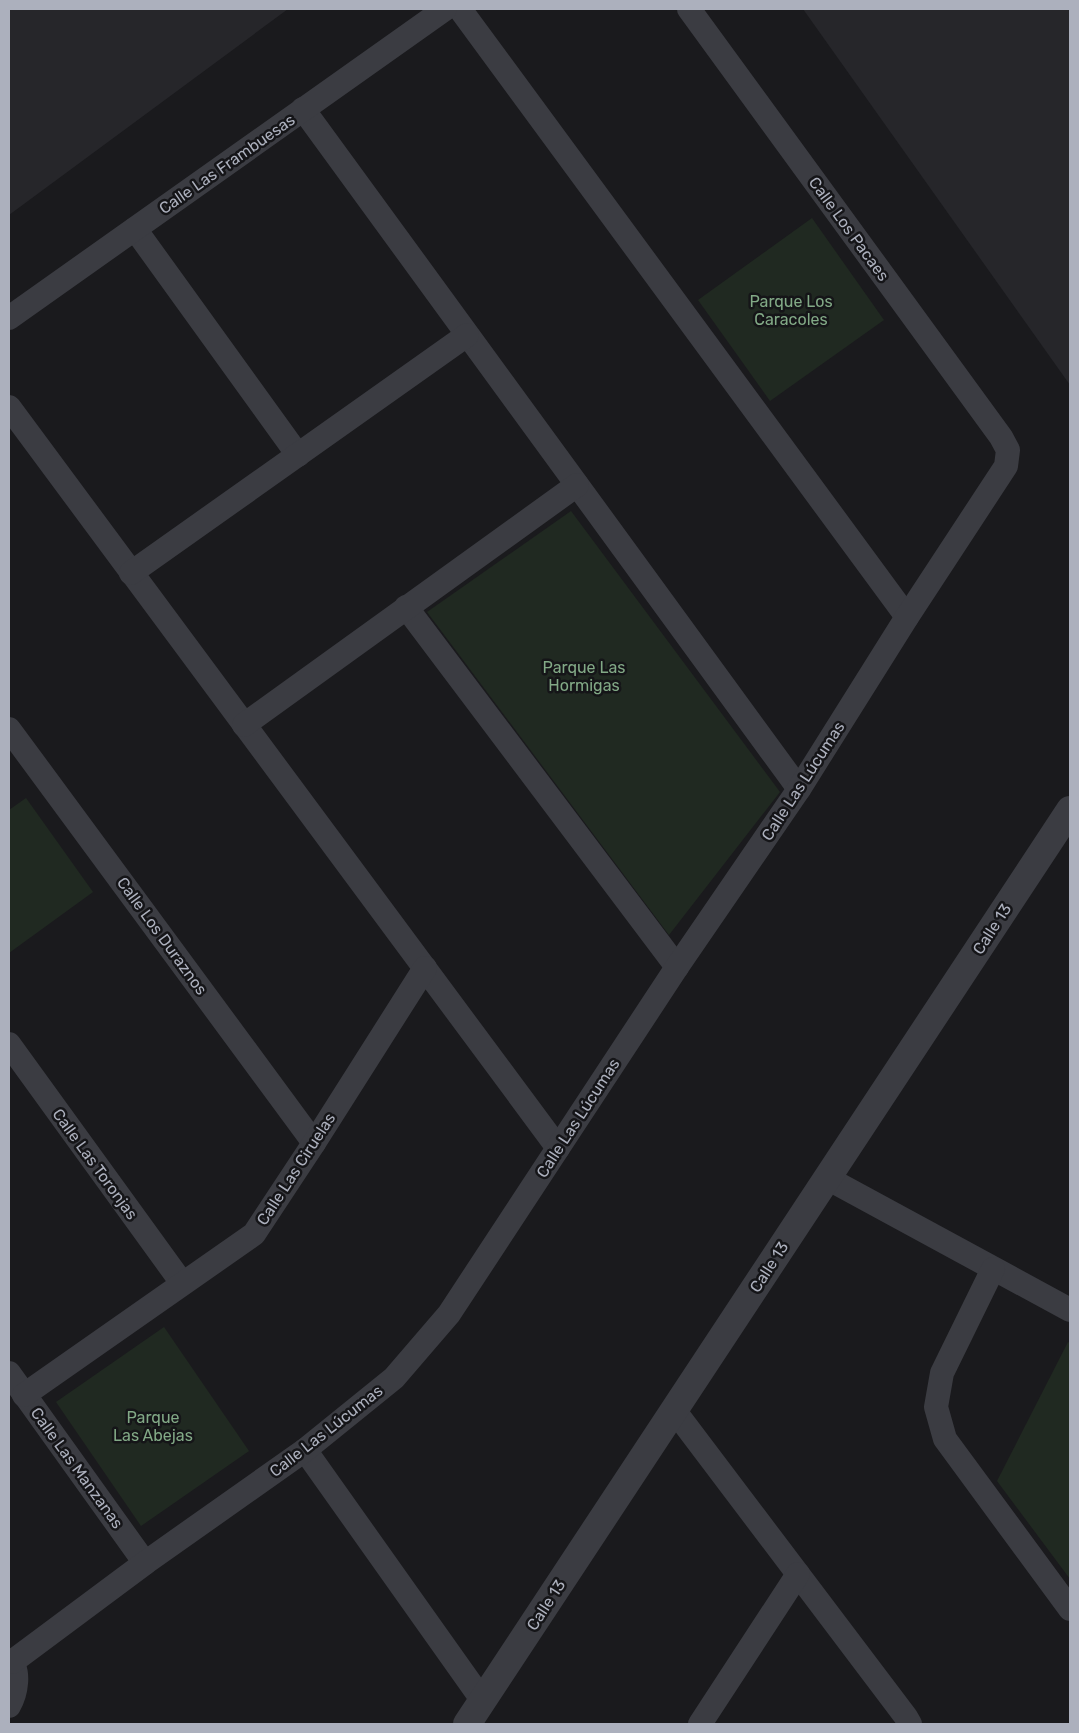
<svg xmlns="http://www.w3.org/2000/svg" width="1079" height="1733" font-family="Rubik,sans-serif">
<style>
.built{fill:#26262a}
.green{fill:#202921}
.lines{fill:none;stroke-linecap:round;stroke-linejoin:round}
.minor{stroke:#3b3c42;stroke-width:24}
.tertiary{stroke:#3b3c42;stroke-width:28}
.labels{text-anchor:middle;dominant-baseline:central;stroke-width:5;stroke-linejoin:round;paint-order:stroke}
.street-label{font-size:16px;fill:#acb0bd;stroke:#151518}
.park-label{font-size:16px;fill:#82a986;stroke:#151518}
</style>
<rect width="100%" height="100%" fill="#1a1a1d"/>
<g class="built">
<path d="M9,9H288L9,215Z"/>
<path d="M803,9H1070V385Z"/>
</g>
<g class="green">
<path d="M812,218L884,320L770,401L698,300Z"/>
<path d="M571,511L780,792L669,935L427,612Z"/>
<path d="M26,798L93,892L9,953V810Z"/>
<path d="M164,1327L249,1451L141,1526L56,1402Z"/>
<path d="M1068,1342L1070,1343V1579L997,1481Z"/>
</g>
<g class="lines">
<g class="minor">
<path d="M460,9L907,617"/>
<path d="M303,109L799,789"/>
<path d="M135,229L298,455"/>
<path d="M9,318L445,9"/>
<path d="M9,407L558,1148"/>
<path d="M131,573L467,335"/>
<path d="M406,607L677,967"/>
<path d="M244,725L577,485"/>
<path d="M9,729L314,1143"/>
<path d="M9,1044L182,1283"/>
<path d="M827,1178L1070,1310"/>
<path d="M993,1269L942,1373L936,1407L945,1439L1070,1609"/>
<path d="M9,1373L145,1563"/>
<path d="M24,1395L254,1234L314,1143L425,968"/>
<path d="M674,1410L906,1717L910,1724"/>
<path d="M305,1450L483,1701"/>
<path d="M9,1660C21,1670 16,1694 9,1706"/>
<path d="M12,1662L145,1563L305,1450L394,1378L449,1314L677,967L799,789L907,617L1006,466L1008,450L1001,437L689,9"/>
<path d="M700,1724L798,1574"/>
</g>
<path class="tertiary" d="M467,1724L1070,810"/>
</g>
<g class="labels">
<g class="street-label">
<text transform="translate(227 164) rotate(-35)">Calle Las Frambuesas</text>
<text transform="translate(849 229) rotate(54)">Calle Los Pacaes</text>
<text transform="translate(803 781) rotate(-57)">Calle Las Lúcumas</text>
<text transform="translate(992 929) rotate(-57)">Calle 13</text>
<text transform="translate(162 936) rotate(54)">Calle Los Duraznos</text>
<text transform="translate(578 1118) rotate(-57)">Calle Las Lúcumas</text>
<text transform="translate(95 1164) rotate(54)">Calle Las Toronjas</text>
<text transform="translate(296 1169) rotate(-57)">Calle Las Ciruelas</text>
<text transform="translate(769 1267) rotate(-57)">Calle 13</text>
<text transform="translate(326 1431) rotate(-38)">Calle Las Lúcumas</text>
<text transform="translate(77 1468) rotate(54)">Calle Las Manzanas</text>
<text transform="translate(546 1605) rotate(-57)">Calle 13</text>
</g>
<g class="park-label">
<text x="791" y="301">Parque Los<tspan x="791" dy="18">Caracoles</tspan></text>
<text x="584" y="667">Parque Las<tspan x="584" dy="18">Hormigas</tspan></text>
<text x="153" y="1417">Parque<tspan x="153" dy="18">Las Abejas</tspan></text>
</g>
</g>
<rect width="1079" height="1733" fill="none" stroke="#acb0bd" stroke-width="20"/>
</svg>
